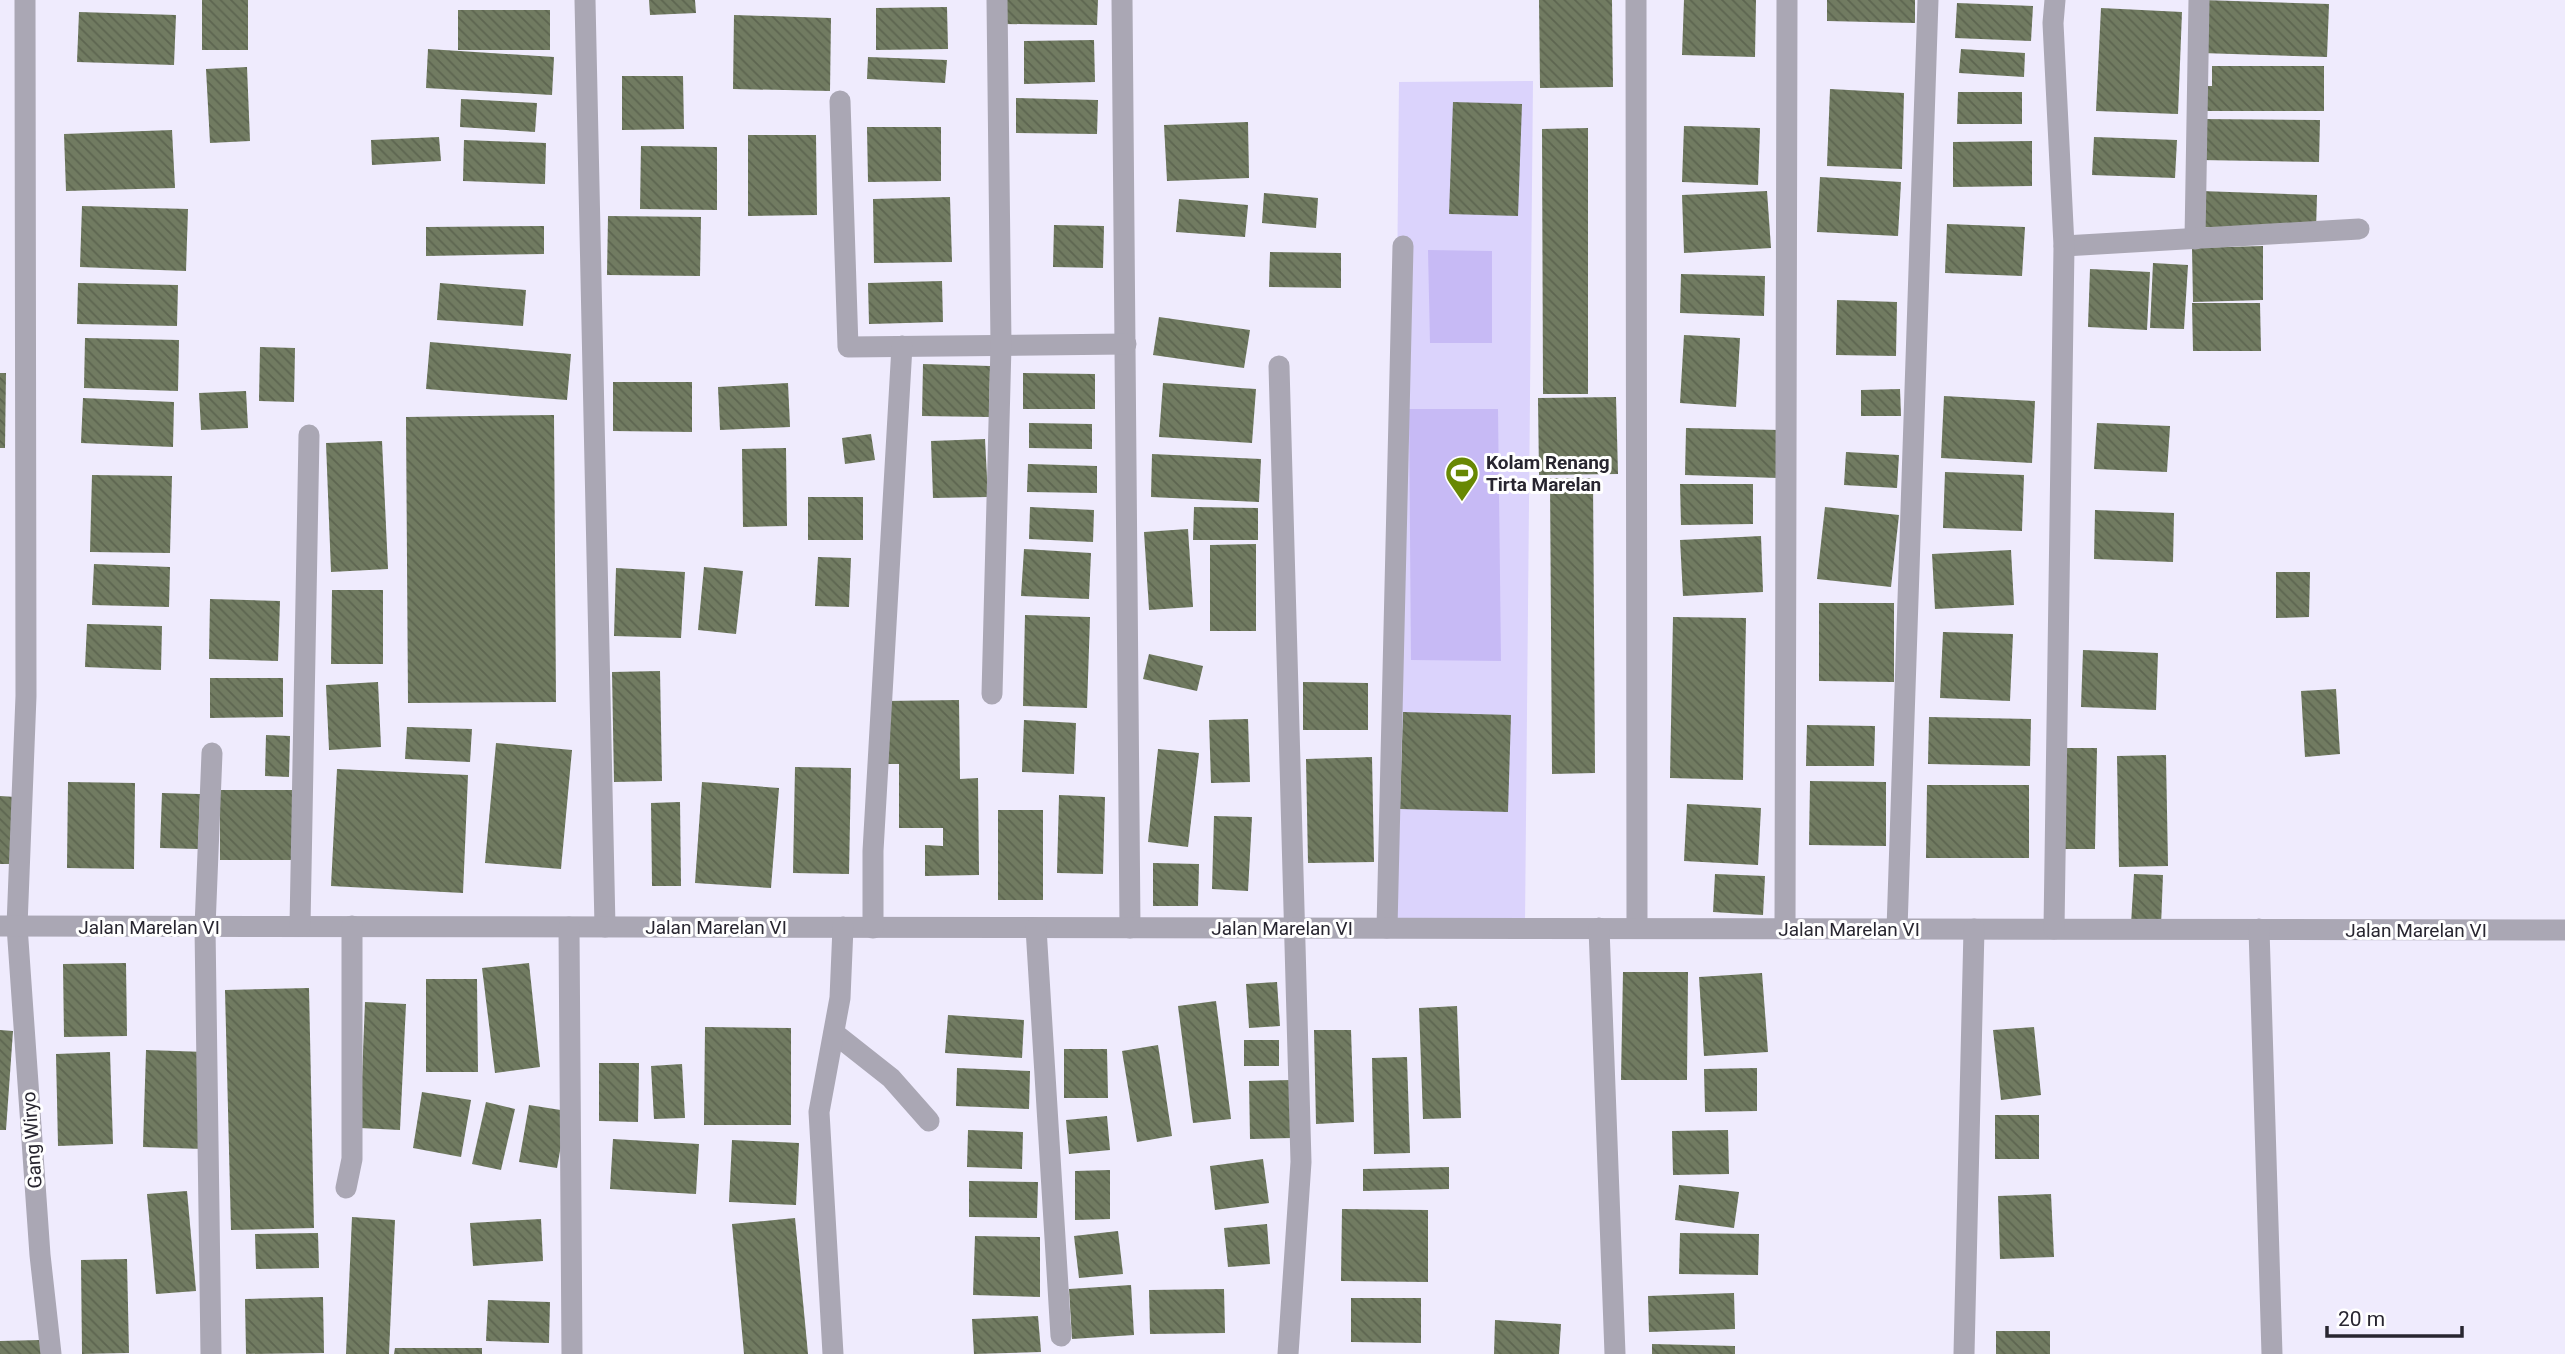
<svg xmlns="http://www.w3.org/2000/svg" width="2565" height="1354" font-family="Roboto,sans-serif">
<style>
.green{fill:#dbd3fc}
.water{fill:#c7baf5}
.building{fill:url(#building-back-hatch)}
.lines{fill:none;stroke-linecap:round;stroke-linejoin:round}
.lane{stroke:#aaa7b4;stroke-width:21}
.street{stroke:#aaa7b4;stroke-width:21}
.labels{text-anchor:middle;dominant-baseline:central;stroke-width:6;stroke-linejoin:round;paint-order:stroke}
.poi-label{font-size:19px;font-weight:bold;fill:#282630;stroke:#fff;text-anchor:start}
.street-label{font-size:19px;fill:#282630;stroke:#fff}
</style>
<defs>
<pattern id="building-back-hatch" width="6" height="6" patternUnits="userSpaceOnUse" patternTransform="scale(1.75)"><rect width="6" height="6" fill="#717b61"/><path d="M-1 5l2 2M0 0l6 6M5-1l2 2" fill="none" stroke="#5d6550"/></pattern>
</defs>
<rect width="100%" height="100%" fill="#efebfd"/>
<path class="green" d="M1533,81L1525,924L1391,925L1399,82Z"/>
<g class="water">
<path d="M1428,250L1492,251V343H1430Z"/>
<path d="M1409,409H1498L1501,661L1411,660Z"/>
</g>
<g class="building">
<rect x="202" y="0" width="46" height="50"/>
<path d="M649,0H695L696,13L650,15Z"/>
<path d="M1006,0H1098L1097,25L1005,24Z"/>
<path d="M1539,0H1612L1613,87L1540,88Z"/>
<path d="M1684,0H1756L1755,57L1682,55Z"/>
<path d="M1827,0H1915V23L1827,21Z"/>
<path d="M2203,0L2329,4L2327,57L2201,53Z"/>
<path d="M1957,3L2033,6L2031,41L1955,38Z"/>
<path d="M947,7L948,49L876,50V8Z"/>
<path d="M2101,8L2182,12L2178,114L2096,111Z"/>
<rect x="458" y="10" width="92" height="40"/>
<path d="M79,12L176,15L174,65L77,62Z"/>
<path d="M734,15L831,18L830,91L733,89Z"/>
<path d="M1094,40L1095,82L1024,84V41Z"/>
<path d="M428,49L554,57L552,95L426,88Z"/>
<path d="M1961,49L2025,53L2024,77L1959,73Z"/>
<path d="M868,57L947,60L945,83L867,79Z"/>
<path d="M2212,66H2324V111H2201L2200,86H2212Z"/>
<path d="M247,67L250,141L210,143L206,69Z"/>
<path d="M622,76H683L684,129L622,130Z"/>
<path d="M1830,89L1904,93L1902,169L1827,166Z"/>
<path d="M1958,92H2022V124H1957Z"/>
<path d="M1016,98L1098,100L1097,134L1016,133Z"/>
<path d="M461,99L537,103L535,132L460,127Z"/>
<path d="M1453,102L1522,104L1518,216L1449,214Z"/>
<path d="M2200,119L2320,120L2319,162L2200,160Z"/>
<path d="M1248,122L1249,178L1167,181L1164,125Z"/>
<path d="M1684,126L1760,128L1758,185L1682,182Z"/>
<path d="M867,127H941V181L868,182Z"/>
<path d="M1588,128V394H1543L1542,129Z"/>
<path d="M172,130L175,188L66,191L64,134Z"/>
<path d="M748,135H816L817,215L748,216Z"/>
<path d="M439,137L441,161L372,165L371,140Z"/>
<path d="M2094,137L2177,140L2175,178L2092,175Z"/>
<path d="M464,140L546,143L545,184L463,181Z"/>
<path d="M2032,141V186L1953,187V142Z"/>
<path d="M641,146L717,147V210L640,209Z"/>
<path d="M1820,177L1901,182L1898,236L1817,232Z"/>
<path d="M1767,191L1771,248L1684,253L1682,195Z"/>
<path d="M2201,191L2317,195L2316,231L2200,227Z"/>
<path d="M1264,193L1318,198L1316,228L1262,223Z"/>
<path d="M950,197L952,262L874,263L873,199Z"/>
<path d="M1179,199L1248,205L1245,237L1176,232Z"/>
<path d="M82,206L188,209L186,271L80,267Z"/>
<path d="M608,216L701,217L700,276L607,275Z"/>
<path d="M1947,224L2025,227L2022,276L1945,273Z"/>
<path d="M1054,225L1104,226L1103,268L1053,267Z"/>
<path d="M544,226V254L426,256V227Z"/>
<path d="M2263,246V300L2193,302L2192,248Z"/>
<path d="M1270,252L1341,253V288L1269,287Z"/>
<path d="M2153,263L2188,265L2184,329L2150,328Z"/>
<path d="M2090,269L2150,272L2147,330L2088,327Z"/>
<path d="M1681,274L1765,276L1764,316L1680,313Z"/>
<path d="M942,281L943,322L869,324L868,283Z"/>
<path d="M78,283L178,285L177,326L77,324Z"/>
<path d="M440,283L526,290L523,326L437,320Z"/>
<path d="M1837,300L1897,302L1896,356L1836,355Z"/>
<path d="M2192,303H2260L2261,351H2193Z"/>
<path d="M1159,317L1250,330L1244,368L1153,355Z"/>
<path d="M1684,335L1740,338L1736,407L1680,403Z"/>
<path d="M85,338L179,340L178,391L84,388Z"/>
<path d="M430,342L571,354L567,400L426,389Z"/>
<path d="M260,347L295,348L294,402L259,401Z"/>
<path d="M923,364L990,366L989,417L922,416Z"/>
<path d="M0,373H6L5,448H0Z"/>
<path d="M1023,373L1095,374V409H1023Z"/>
<path d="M613,382H692V432L613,431Z"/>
<path d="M788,383L790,427L720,430L718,387Z"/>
<path d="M1163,383L1256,389L1252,443L1159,437Z"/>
<path d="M1900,389L1901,416H1861V390Z"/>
<path d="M246,391L248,428L201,430L199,393Z"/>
<path d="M1944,396L2035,401L2032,463L1941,458Z"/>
<path d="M1616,397L1618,474L1539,475L1538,398Z"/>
<path d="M83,398L174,402L173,447L81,443Z"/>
<path d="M554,415L556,702L408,703L406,417Z"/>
<path d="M1029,423L1092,424V449L1029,448Z"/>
<path d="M2097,423L2170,426L2167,472L2094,469Z"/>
<path d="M1686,428L1780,430L1778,478L1685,475Z"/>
<path d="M871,434L875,460L845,464L842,438Z"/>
<path d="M985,439L988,497L933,498L931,441Z"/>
<path d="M382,441L388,569L331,572L326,443Z"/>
<path d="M786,448L787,526L743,527L742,449Z"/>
<path d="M1846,452L1899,455L1897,488L1844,485Z"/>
<path d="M1152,454L1261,459L1259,502L1151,497Z"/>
<path d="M1028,464L1097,466V493L1027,492Z"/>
<path d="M1945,472L2024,475L2022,531L1943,528Z"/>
<path d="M92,475L172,476L170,553L90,552Z"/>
<path d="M1550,478H1593L1595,773L1552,774Z"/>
<path d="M1680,484H1753V524L1681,525Z"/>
<rect x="808" y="497" width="55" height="43"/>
<path d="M1030,507L1094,510L1093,542L1029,539Z"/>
<path d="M1194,507L1258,508V540H1193Z"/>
<path d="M1825,507L1899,515L1891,587L1817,579Z"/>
<path d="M2095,510L2174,513L2173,562L2094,559Z"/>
<path d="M1188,529L1193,607L1149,610L1144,532Z"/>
<path d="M1761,536L1763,592L1683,596L1680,540Z"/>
<path d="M1256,544V631H1210V545Z"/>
<path d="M1024,549L1091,553L1089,599L1021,596Z"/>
<path d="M2011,550L2014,605L1935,609L1932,554Z"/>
<path d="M818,557L851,558L849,607L815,606Z"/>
<path d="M94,564L170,567L169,607L92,605Z"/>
<path d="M704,567L743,571L736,634L698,630Z"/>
<path d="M616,568L685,572L681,638L614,636Z"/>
<path d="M2276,572H2310L2309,617L2276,618Z"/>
<path d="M332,590H383V664H331Z"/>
<path d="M210,599L280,601L278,661L209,659Z"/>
<path d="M1819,603H1894V682L1819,681Z"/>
<path d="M1025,615L1090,617L1087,708L1023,706Z"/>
<path d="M1673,617L1746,618L1743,780L1670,778Z"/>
<path d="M87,624L162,626L161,670L85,667Z"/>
<path d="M1943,632L2013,634L2010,701L1940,698Z"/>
<path d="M2083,650L2158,653L2156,710L2081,707Z"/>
<path d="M1149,654L1203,666L1197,691L1143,679Z"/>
<path d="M660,671L662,781L614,782L612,672Z"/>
<path d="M210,678H283V717L210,718Z"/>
<path d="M378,682L381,747L329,750L326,685Z"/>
<path d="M1303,682L1368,683V730H1303Z"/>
<path d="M2336,689L2340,754L2305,757L2301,691Z"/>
<path d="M959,700L960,779L978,778L979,875L925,876V845L943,846V828H899V764H887L886,701Z"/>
<path d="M1403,712L1511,715L1508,812L1400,809Z"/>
<path d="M1929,717L2031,719L2030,766L1928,764Z"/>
<path d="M1248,719L1250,782L1211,783L1209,720Z"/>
<path d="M1024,720L1076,723L1074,774L1022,772Z"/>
<path d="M1807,725L1875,726L1874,766H1806Z"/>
<path d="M407,727L472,729L470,762L405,759Z"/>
<path d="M266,735L290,736L289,777L265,776Z"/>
<path d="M496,743L572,750L561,869L485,863Z"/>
<path d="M2066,748H2097L2095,849H2063Z"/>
<path d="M1158,749L1199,753L1188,847L1148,842Z"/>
<path d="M2166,755L2168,866L2119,867L2117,756Z"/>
<path d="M1372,757L1374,862L1308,863L1306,759Z"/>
<path d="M795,767L851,768L849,874L793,873Z"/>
<path d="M337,769L468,775L463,893L331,886Z"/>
<path d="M1810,781L1886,782V846L1809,845Z"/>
<path d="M68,782L135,783L134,869L67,868Z"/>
<path d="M702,782L779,788L771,888L695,883Z"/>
<path d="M1927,785H2029V858H1926Z"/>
<rect x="220" y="790" width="75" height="70"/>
<path d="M162,793L200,794L198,849L160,848Z"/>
<path d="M1059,795L1105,797L1103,874L1057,873Z"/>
<path d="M0,796L16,797L13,864H0Z"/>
<path d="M680,802L681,886H652L651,803Z"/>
<path d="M1687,804L1761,808L1758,865L1684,861Z"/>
<rect x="998" y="810" width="45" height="90"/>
<path d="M1214,816L1252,817L1248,891L1212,889Z"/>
<path d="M1153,863L1199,864L1198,906H1153Z"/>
<path d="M1715,874L1765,876L1763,915L1713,912Z"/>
<path d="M2134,874L2163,875L2161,926L2131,924Z"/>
<path d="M126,963L127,1036L64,1037L63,964Z"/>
<path d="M529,963L540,1067L495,1073L482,968Z"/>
<path d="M1623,972H1688L1687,1080H1621Z"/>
<path d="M1762,973L1768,1052L1704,1056L1699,977Z"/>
<path d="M426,979H477L478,1072H426Z"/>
<path d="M1277,982L1280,1026L1249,1028L1246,984Z"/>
<path d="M309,988L314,1228L231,1230L225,990Z"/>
<path d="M1216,1001L1231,1119L1193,1123L1178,1006Z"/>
<path d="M365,1002L406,1004L400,1130L360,1128Z"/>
<path d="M1457,1006L1461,1118L1423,1119L1419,1008Z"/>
<path d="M948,1015L1024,1020L1022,1058L945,1053Z"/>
<path d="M705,1027L791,1028V1125H704Z"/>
<path d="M2034,1027L2041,1095L2001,1100L1993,1030Z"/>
<path d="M0,1030L13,1031L6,1130H0Z"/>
<path d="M1314,1030H1351L1354,1122L1316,1124Z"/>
<rect x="1244" y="1040" width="35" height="26"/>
<path d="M1158,1045L1172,1136L1137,1142L1122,1051Z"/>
<path d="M1064,1049H1107L1108,1098H1064Z"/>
<path d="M146,1050L206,1052L203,1149L143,1147Z"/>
<path d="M110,1052L113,1144L58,1146L56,1054Z"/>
<path d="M1407,1057L1410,1153L1374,1154L1372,1058Z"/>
<path d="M599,1063H639L638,1122L599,1121Z"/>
<path d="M682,1064L685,1118L654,1119L651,1066Z"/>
<path d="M957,1068L1030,1071L1029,1109L956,1106Z"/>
<path d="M1757,1068V1111L1705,1112L1704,1069Z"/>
<path d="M1291,1080L1292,1138L1250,1139L1249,1081Z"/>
<path d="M422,1092L471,1100L461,1157L413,1148Z"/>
<path d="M486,1102L515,1109L501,1170L472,1164Z"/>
<path d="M529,1105L567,1111L557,1168L519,1162Z"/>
<rect x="1995" y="1115" width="44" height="44"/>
<path d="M1107,1116L1110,1150L1069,1154L1066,1120Z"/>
<path d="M968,1130L1023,1132L1022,1169L967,1167Z"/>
<path d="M1728,1130L1729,1174L1673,1175L1672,1131Z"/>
<path d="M613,1139L699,1144L696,1194L610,1189Z"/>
<path d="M732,1140L799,1143L796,1205L729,1202Z"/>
<path d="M1263,1159L1269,1203L1215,1210L1210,1166Z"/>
<path d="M1449,1167V1189L1363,1191V1169Z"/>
<path d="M1110,1170V1219L1075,1220V1171Z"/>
<path d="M969,1181L1038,1182L1037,1218L969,1217Z"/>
<path d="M1679,1185L1739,1192L1734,1228L1675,1220Z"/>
<path d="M187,1191L196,1291L156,1294L147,1194Z"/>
<path d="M2051,1194L2054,1257L2000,1259L1998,1196Z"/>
<path d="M1342,1209L1428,1210V1282L1341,1281Z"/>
<path d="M352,1217L395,1220L389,1354H346Z"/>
<path d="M795,1218L808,1354H744L732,1224Z"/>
<path d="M541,1219L543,1261L473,1266L470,1223Z"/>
<path d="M1267,1224L1270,1264L1228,1267L1224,1228Z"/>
<path d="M1118,1231L1123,1274L1079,1278L1074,1236Z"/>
<path d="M318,1233L319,1268L256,1269L255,1234Z"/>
<path d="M1680,1233L1759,1234L1758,1275L1679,1274Z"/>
<path d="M975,1236L1040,1237V1297L973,1295Z"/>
<path d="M127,1259L129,1353L82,1354L81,1260Z"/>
<path d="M1131,1285L1134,1335L1072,1339L1069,1289Z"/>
<path d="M1224,1289L1225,1333L1150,1334L1149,1290Z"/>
<path d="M1734,1293L1735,1329L1649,1332L1648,1296Z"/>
<path d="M323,1297L324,1353L246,1354L245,1299Z"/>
<path d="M1351,1298H1421V1343L1351,1342Z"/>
<path d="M488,1300L550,1302L549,1343L486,1341Z"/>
<path d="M1038,1316L1041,1352L974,1354L972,1319Z"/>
<path d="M1495,1320L1561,1324L1559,1354H1494Z"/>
<rect x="1996" y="1331" width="54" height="23"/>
<path d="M40,1340L41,1354H0V1341Z"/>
<path d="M1652,1344L1735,1346V1354H1652Z"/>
<path d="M395,1348H482V1354H394Z"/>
</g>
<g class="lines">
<g class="lane">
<path d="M1387,928L1403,246"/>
<path d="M834,1033L891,1078L929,1121"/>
</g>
<g class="street">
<path d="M25,0L26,696L17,926L40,1255L51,1354"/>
<path d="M585,0L605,927"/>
<path d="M1122,0L1130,928"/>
<path d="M1636,0L1637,928"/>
<path d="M840,101L848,347L1126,344"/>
<path d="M2195,239L2199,0"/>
<path d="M2064,246L2359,229"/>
<path d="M1279,366L1301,1162L1288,1354"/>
<path d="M992,694L1001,345L997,0"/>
<path d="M0,926L2565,930"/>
<path d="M300,926L309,435"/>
<path d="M569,927L572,1354"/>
<path d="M873,928V851L902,346"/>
<path d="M1036,928L1061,1336"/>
<path d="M1599,928L1615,1354"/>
<path d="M1785,929L1787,0"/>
<path d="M1897,929L1928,0"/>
<path d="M2054,929L2064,246L2053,23L2055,0"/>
<path d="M2259,929L2272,1354"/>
<path d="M346,1188L352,1159V926"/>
<path d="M211,1354L205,927L212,753"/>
<path d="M833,1354L819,1112L840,998L843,927"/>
<path d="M1964,1354L1974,929"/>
</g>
</g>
<defs>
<g id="stadium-pin" transform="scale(1.75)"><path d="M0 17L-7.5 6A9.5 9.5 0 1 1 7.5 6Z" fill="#688803" stroke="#fff"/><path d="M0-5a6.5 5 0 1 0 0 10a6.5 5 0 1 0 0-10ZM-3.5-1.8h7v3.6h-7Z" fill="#fff"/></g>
</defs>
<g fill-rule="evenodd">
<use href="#stadium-pin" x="1462" y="473"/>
</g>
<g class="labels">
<g class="poi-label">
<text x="1486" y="462">Kolam Renang<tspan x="1486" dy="22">Tirta Marelan</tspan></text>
</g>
<g class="street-label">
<text x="149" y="927">Jalan Marelan VI</text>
<text x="716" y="927">Jalan Marelan VI</text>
<text x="1282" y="928">Jalan Marelan VI</text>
<text x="1849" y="929">Jalan Marelan VI</text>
<text x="2416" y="930">Jalan Marelan VI</text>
<text transform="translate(32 1140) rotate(-94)">Gang Wiryo</text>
</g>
</g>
<path d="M2327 1326v10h135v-10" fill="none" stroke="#282630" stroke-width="3.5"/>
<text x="2338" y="1326" font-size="21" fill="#282630" stroke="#ffffff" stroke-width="5" paint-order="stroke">20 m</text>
</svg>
